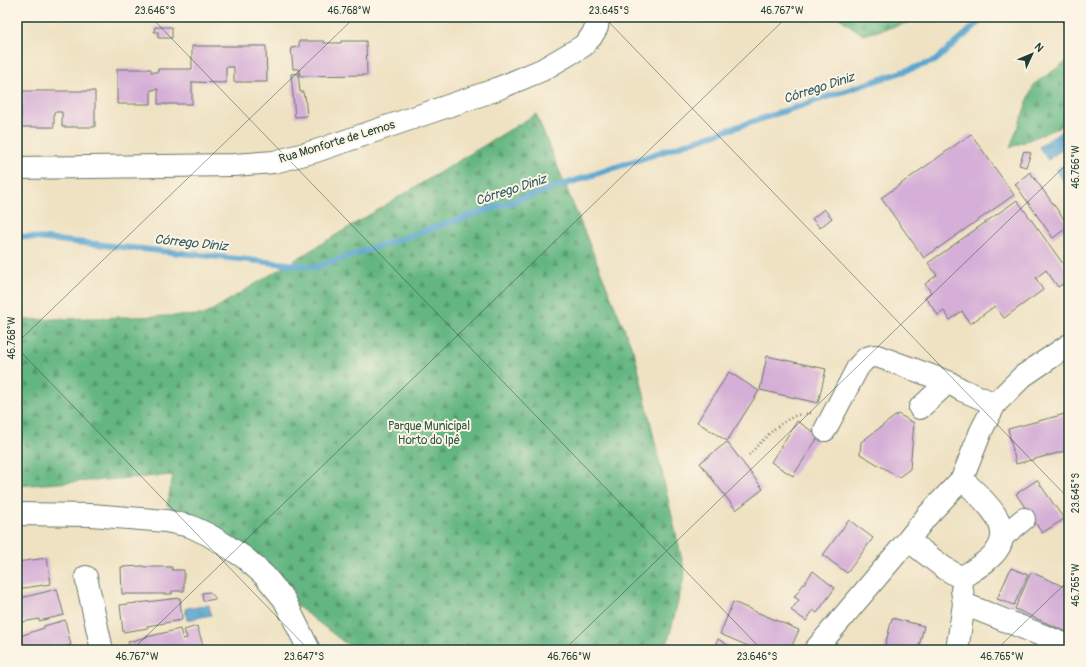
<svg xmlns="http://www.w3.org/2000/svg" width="1086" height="667" font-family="Pangolin,sans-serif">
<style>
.forest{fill:url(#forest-firs);stroke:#427a5b}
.water{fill:url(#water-ripples);stroke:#3c7082}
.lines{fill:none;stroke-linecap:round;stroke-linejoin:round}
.stream{stroke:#58a4d0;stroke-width:6}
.building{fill:#d5afd7}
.minor-casing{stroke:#687766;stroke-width:24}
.path{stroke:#687766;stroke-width:2.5;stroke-dasharray:1 3;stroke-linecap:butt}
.minor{stroke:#fff;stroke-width:22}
.ticks{fill:none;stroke:#1f3d34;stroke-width:1;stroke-opacity:0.45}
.labels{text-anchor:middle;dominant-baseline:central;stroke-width:4;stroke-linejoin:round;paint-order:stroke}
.street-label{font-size:12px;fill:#1f3d34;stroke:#fcf5e5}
.park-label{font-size:12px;fill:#315b48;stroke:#fcf5e5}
.water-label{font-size:13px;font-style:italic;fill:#305c63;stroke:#fcf5e5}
.neatline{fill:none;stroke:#1f3d34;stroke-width:1.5}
.ticks-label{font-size:10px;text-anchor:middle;fill:#1f3d34}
</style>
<defs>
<pattern id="forest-firs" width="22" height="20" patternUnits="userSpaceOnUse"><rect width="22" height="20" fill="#64b682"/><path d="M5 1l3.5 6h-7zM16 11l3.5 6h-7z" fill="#52956b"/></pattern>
<pattern id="water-ripples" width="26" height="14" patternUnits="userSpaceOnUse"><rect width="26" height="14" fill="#58a4d0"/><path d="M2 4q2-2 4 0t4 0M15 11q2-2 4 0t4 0" fill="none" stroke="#4887aa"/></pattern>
</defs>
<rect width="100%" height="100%" fill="#fcf5e5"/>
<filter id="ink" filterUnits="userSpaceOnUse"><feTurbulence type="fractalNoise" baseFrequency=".025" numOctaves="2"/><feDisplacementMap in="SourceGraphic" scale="8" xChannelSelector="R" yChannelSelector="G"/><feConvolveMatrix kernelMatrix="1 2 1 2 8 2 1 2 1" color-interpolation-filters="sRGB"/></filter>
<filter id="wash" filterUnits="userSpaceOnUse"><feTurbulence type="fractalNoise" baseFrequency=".012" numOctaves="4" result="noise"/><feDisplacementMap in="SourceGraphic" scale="16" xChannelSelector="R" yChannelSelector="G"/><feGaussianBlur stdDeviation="0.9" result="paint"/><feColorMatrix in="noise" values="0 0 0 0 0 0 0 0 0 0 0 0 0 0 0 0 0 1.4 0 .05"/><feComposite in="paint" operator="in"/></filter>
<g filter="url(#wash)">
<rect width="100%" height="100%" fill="#efe2c3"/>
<g class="forest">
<path d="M838,17H929L863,35Z"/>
<path d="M1069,60V123L1010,148L1034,84Z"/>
<path d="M536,114L635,355L685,573L666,650H354L167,505L173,475L17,486V320L204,315Z"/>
</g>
<g class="water">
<path d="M1062,130L1069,140V144L1048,160L1039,147Z"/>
<path d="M1069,161V190L1056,170Z"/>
<path d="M209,605L211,615L187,620L185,609L190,607L192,608Z"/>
</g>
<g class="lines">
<path class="stream" d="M17,236L316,267L935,61L985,17"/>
</g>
<g id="blocks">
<g class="building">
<path d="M155,27H172V38H158V32H154Z"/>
<path d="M299,41H324V43H341V41H366L367,75L300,76L299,69H293L291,48L299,47Z"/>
<path d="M192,46H266L267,82H234V67H226V83L192,82V104H158V89L151,90V104H117V69H151V72H158V69H192Z"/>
<path d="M17,69H20V91H95V127H62V112H54V127H21V105H17Z"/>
<path d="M298,73L300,92H303L304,97L305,96L307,116L295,117L291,74Z"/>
<path d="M971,134L1014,195L924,258L881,198Z"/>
<path d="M1024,151L1031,153L1026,167L1019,165Z"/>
<path d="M1030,172L1069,226L1053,238L1015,184Z"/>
<path d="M1017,200L1069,272V280L1058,287L1046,270L1036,278L1043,290L1004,318L995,306L970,324L962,311L950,320L944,311L938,315L925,297L931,292L925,284L937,275L928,263Z"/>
<path d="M824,209L832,218L820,228L812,219Z"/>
<path d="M767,356L826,369L818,403L760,390Z"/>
<path d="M729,372L759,391L727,441L697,422Z"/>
<path d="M898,414L914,423L910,469L899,477L860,454L861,442Z"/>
<path d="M1065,414L1069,430V450L1016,464L1008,429Z"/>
<path d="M797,421L819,436L793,476L771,462Z"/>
<path d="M727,442L763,489L736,510L700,463Z"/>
<path d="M1037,480L1064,519L1042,533L1016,494Z"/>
<path d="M849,520L873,538L847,573L823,555Z"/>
<path d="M47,558L51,584L17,589V562Z"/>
<path d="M143,566L144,567H172V570H184V591H172V594H122L121,567Z"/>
<path d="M1011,568L1028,575L1014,605L997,599Z"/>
<path d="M813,571L835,588L817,613L813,610L806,621L791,610L799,600L794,597Z"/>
<path d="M1031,572L1069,589V633L1015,609Z"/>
<path d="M57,589L64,615L39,621V619L17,623V599Z"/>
<path d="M210,592L216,599L203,601L202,593Z"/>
<path d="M180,598L182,620L147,626L148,628L123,632L120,605Z"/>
<path d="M733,602L799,630L790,650H758L720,634Z"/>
<path d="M892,618L924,626L918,650H884Z"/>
<path d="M65,620L71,645L55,650H17V637L44,628V626Z"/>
<path d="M197,626L203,645L190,650H131L128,642L150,636H151L180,629L183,639L187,638L184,630Z"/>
<path d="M718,639L736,650H712Z"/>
</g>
</g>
</g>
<g filter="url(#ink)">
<use href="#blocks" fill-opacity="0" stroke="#687766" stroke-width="1"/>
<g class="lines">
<g class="minor-casing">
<g id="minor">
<path d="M17,168L234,165L274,162L316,151L492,91L542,70L583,46L591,37L597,27L598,17"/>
<path d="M920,408L948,382"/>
<path d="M825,430L858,367C865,359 867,356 877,356L948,382L962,390L995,404"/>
<path d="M962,479L981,431L995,404L1023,376L1069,345"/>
<path d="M17,514L91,515L166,521L190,526L209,535L227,546L245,558L265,576L284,599L309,650"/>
<path d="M1003,536L1024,519"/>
<path d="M86,577L102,650"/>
<path d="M964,604L1069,646"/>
<path d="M815,650L908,540L927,516L962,479C977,494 1013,522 999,547C992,560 973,570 961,578L943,567L908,540"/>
<path d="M957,650L964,604L962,590"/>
</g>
</g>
<path class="path" d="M749,455C762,441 776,424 795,416C800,414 805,414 811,413"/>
<use href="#minor" class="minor"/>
</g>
</g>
<path class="ticks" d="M151,17L762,650M604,17L1069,499M1057,17L1069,29M17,343L355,17M17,348L309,650M132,650L787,17M564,650L1069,162M996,650L1069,580"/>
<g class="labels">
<g class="street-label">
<text transform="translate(337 142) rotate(-17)">Rua Monforte de Lemos</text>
</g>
<g class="park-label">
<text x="429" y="426">Parque Municipal<tspan x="429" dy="14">Horto do Ipê</tspan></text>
</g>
<g class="water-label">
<text transform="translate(819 88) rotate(-18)">Córrego Diniz</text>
<text transform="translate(511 190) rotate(-18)">Córrego Diniz</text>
<text transform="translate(191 243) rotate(6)">Córrego Diniz</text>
</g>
</g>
<rect width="1086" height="667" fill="none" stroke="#fcf5e5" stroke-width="44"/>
<g transform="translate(1032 54) rotate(46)" stroke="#fcf5e5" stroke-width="3" paint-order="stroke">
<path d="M0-3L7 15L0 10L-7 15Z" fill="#1f3d34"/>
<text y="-6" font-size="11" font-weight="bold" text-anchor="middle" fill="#1f3d34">N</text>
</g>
<rect x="22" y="22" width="1042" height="623" class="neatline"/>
<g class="ticks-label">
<text x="155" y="14">23.646°S</text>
<text x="349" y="14">46.768°W</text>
<text x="609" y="14">23.645°S</text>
<text x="782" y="14">46.767°W</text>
<text transform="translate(1075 167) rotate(-90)" y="4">46.766°W</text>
<text transform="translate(11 338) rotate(-90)" y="4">46.768°W</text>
<text transform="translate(1075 493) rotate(-90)" y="4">23.645°S</text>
<text transform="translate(1075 585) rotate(-90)" y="4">46.765°W</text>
<text x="137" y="660">46.767°W</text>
<text x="304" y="660">23.647°S</text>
<text x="569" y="660">46.766°W</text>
<text x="757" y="660">23.646°S</text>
<text x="1002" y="660">46.765°W</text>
</g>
</svg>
